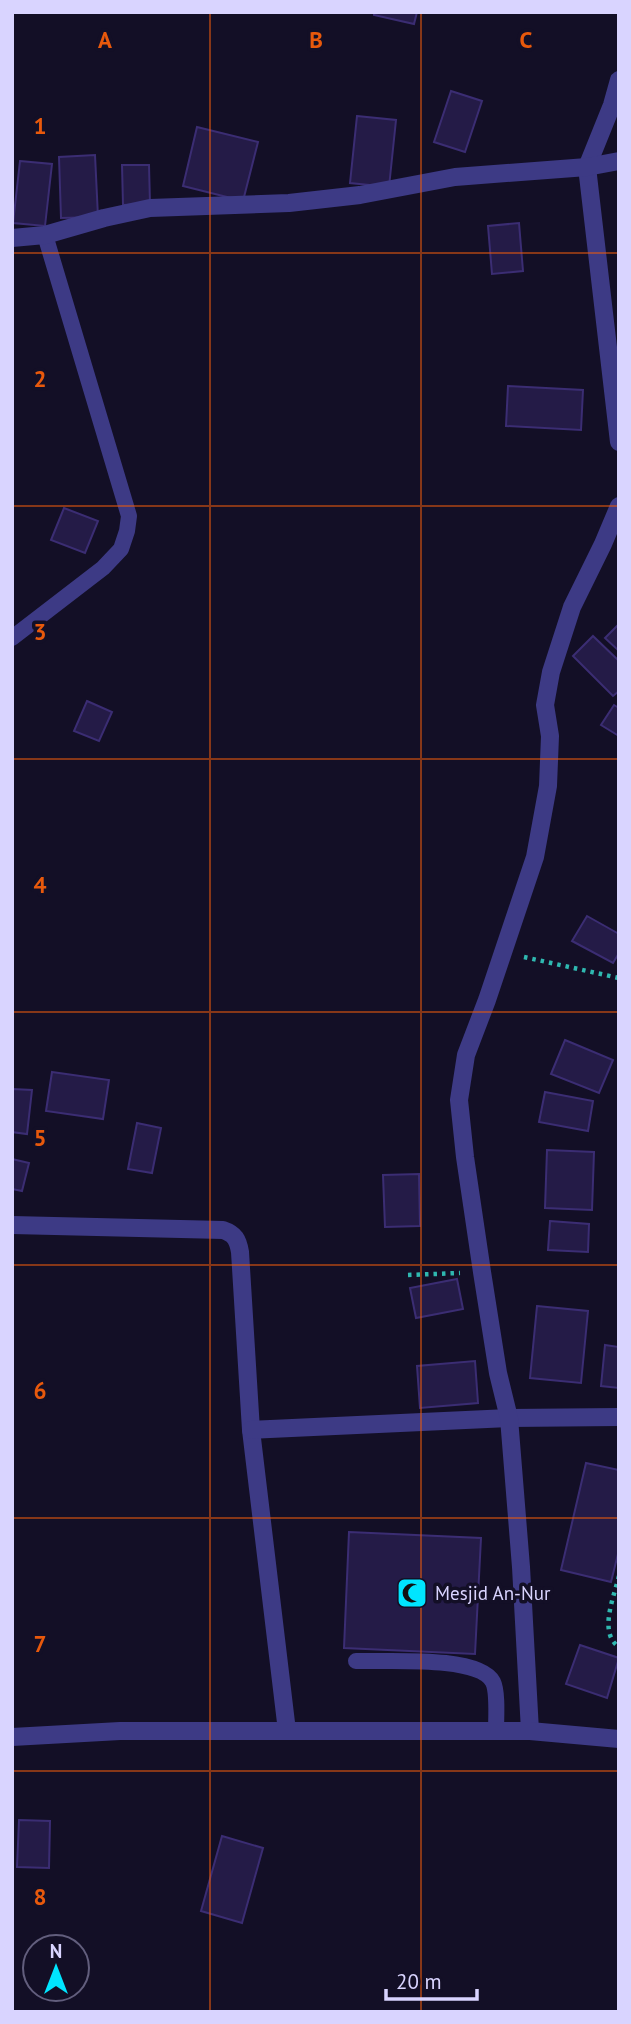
<svg xmlns="http://www.w3.org/2000/svg" width="631" height="2024" font-family="'PT Sans',sans-serif">
<style>
.building{fill:#241b47;stroke:#3b2d73;stroke-width:2}
.lines{fill:none;stroke-linecap:round;stroke-linejoin:round}
.path{stroke:#2fb8b0;stroke-width:4.5;stroke-dasharray:3.5 5;stroke-linecap:butt}
.lane{stroke:#3d3a85;stroke-width:16}
.street{stroke:#3d3a85;stroke-width:18}
.grid{fill:none;stroke:#e8590c;stroke-width:2;stroke-opacity:0.55}
.labels{text-anchor:middle;dominant-baseline:central;stroke-width:7;stroke-linejoin:round;paint-order:stroke}
.poi-label{font-size:19px;fill:#d9d4ff;stroke:#130f26;text-anchor:start}
.grid-label{font-size:23px;text-anchor:middle;font-weight:bold;fill:#e8590c;stroke:#130f26;stroke-width:7;stroke-linejoin:round;paint-order:stroke}
</style>
<rect width="100%" height="100%" fill="#130f26"/>
<g class="building">
<path d="M374,12H417L414,24L374,15Z"/>
<path d="M451,91L482,101L465,152L434,142Z"/>
<path d="M357,116L396,120L389,187L350,183Z"/>
<path d="M197,127L258,142L243,201L183,186Z"/>
<path d="M95,155L98,217L61,218L59,157Z"/>
<path d="M20,161L52,164L45,226L13,223Z"/>
<path d="M122,165H149L150,204L123,205Z"/>
<path d="M519,223L523,271L492,274L488,226Z"/>
<path d="M508,386L583,390L581,430L506,426Z"/>
<path d="M64,508L98,521L85,553L51,540Z"/>
<path d="M619,624V651L605,638Z"/>
<path d="M593,636L619,661V691L613,696L573,656Z"/>
<path d="M87,701L112,712L99,741L74,731Z"/>
<path d="M614,705L619,708V736L601,725Z"/>
<path d="M587,916L619,934V953L613,963L572,941Z"/>
<path d="M565,1040L613,1060L599,1093L551,1074Z"/>
<path d="M52,1072L109,1080L103,1119L46,1111Z"/>
<path d="M12,1089L32,1090L27,1134L12,1132Z"/>
<path d="M545,1092L593,1101L588,1131L539,1122Z"/>
<path d="M137,1123L161,1128L152,1173L128,1169Z"/>
<path d="M547,1150L594,1152L592,1210L545,1208Z"/>
<path d="M12,1159L29,1163L22,1191L12,1189Z"/>
<path d="M419,1174L420,1226L385,1227L383,1175Z"/>
<path d="M550,1221L589,1224L588,1252L548,1250Z"/>
<path d="M457,1279L463,1309L416,1318L410,1288Z"/>
<path d="M537,1306L588,1311L581,1383L530,1378Z"/>
<path d="M605,1345L619,1347V1388L601,1386Z"/>
<path d="M475,1361L478,1403L420,1408L417,1366Z"/>
<path d="M586,1463L619,1470V1550L611,1582L561,1570Z"/>
<path d="M349,1532L481,1538L475,1654L344,1648Z"/>
<path d="M580,1645L619,1658L607,1698L566,1684Z"/>
<path d="M19,1820L50,1821L49,1868L17,1867Z"/>
<path d="M222,1836L263,1848L242,1923L201,1911Z"/>
</g>
<g class="lines">
<g class="path">
<path d="M524,957L619,978"/>
<path d="M408,1275L460,1273"/>
<path d="M619,1576C614,1597 598,1633 619,1647"/>
</g>
<g class="lane">
<path d="M12,638L103,568L121,549L127,531L129,516L45,235"/>
<path d="M356,1661C385,1662 479,1655 493,1682C498,1692 496,1720 496,1732"/>
</g>
<g class="street">
<path d="M619,80L612,105L587,167L619,442"/>
<path d="M12,238L45,235L104,218L150,208L289,203L360,195L455,177L587,167L619,161"/>
<path d="M12,1225L223,1230C235,1234 238,1240 240,1252L251,1430L287,1731"/>
<path d="M251,1430L509,1418L619,1417"/>
<path d="M530,1731L521,1567L509,1418L498,1373L482,1272L465,1157L459,1100L466,1055L487,1000L535,857L548,786L550,736L545,705L551,672L572,607L603,544L619,506"/>
<path d="M12,1737L120,1731H530L619,1739"/>
</g>
</g>
<path class="grid" d="M210,12V2012M421,12V2012M12,253H619M12,506H619M12,759H619M12,1012H619M12,1265H619M12,1518H619M12,1771H619"/>
<defs>
<g id="mosque-square" transform="scale(1.575)"><rect x="-9" y="-9" width="18" height="18" rx="4" fill="#00e5ff" stroke="#130f26"/><path d="M3.5-4.9A6 6 0 1 0 3.5 4.9A5 5 0 1 1 3.5-4.9Z" fill="#111"/></g>
</defs>
<g fill-rule="evenodd">
<use href="#mosque-square" x="412" y="1593"/>
</g>
<g class="labels">
<g class="poi-label">
<text x="435" y="1593">Mesjid An-Nur</text>
</g>
</g>
<g class="grid-label">
<text x="105" y="48">A</text>
<text x="316" y="48">B</text>
<text x="526" y="48">C</text>
<text x="40" y="134">1</text>
<text x="40" y="387">2</text>
<text x="40" y="640">3</text>
<text x="40" y="893">4</text>
<text x="40" y="1146">5</text>
<text x="40" y="1399">6</text>
<text x="40" y="1652">7</text>
<text x="40" y="1905">8</text>
</g>
<rect width="631" height="2024" fill="none" stroke="#d9d4ff" stroke-width="28"/>
<g transform="translate(56 1968)"><circle r="33" fill="#130f26" stroke="#625e7d" stroke-width="2"/>
<path d="M0-5L12 26L0 18L-12 26Z" fill="#00e5ff"/>
<text y="-10" font-size="19" font-weight="bold" text-anchor="middle" fill="#d9d4ff">N</text>
</g>
<path d="M386 1989v10h91v-10" fill="none" stroke="#d9d4ff" stroke-width="3.5"/>
<text x="396" y="1989" font-size="21" fill="#d9d4ff" stroke="#130f26" stroke-width="5" paint-order="stroke">20 m</text>
</svg>
